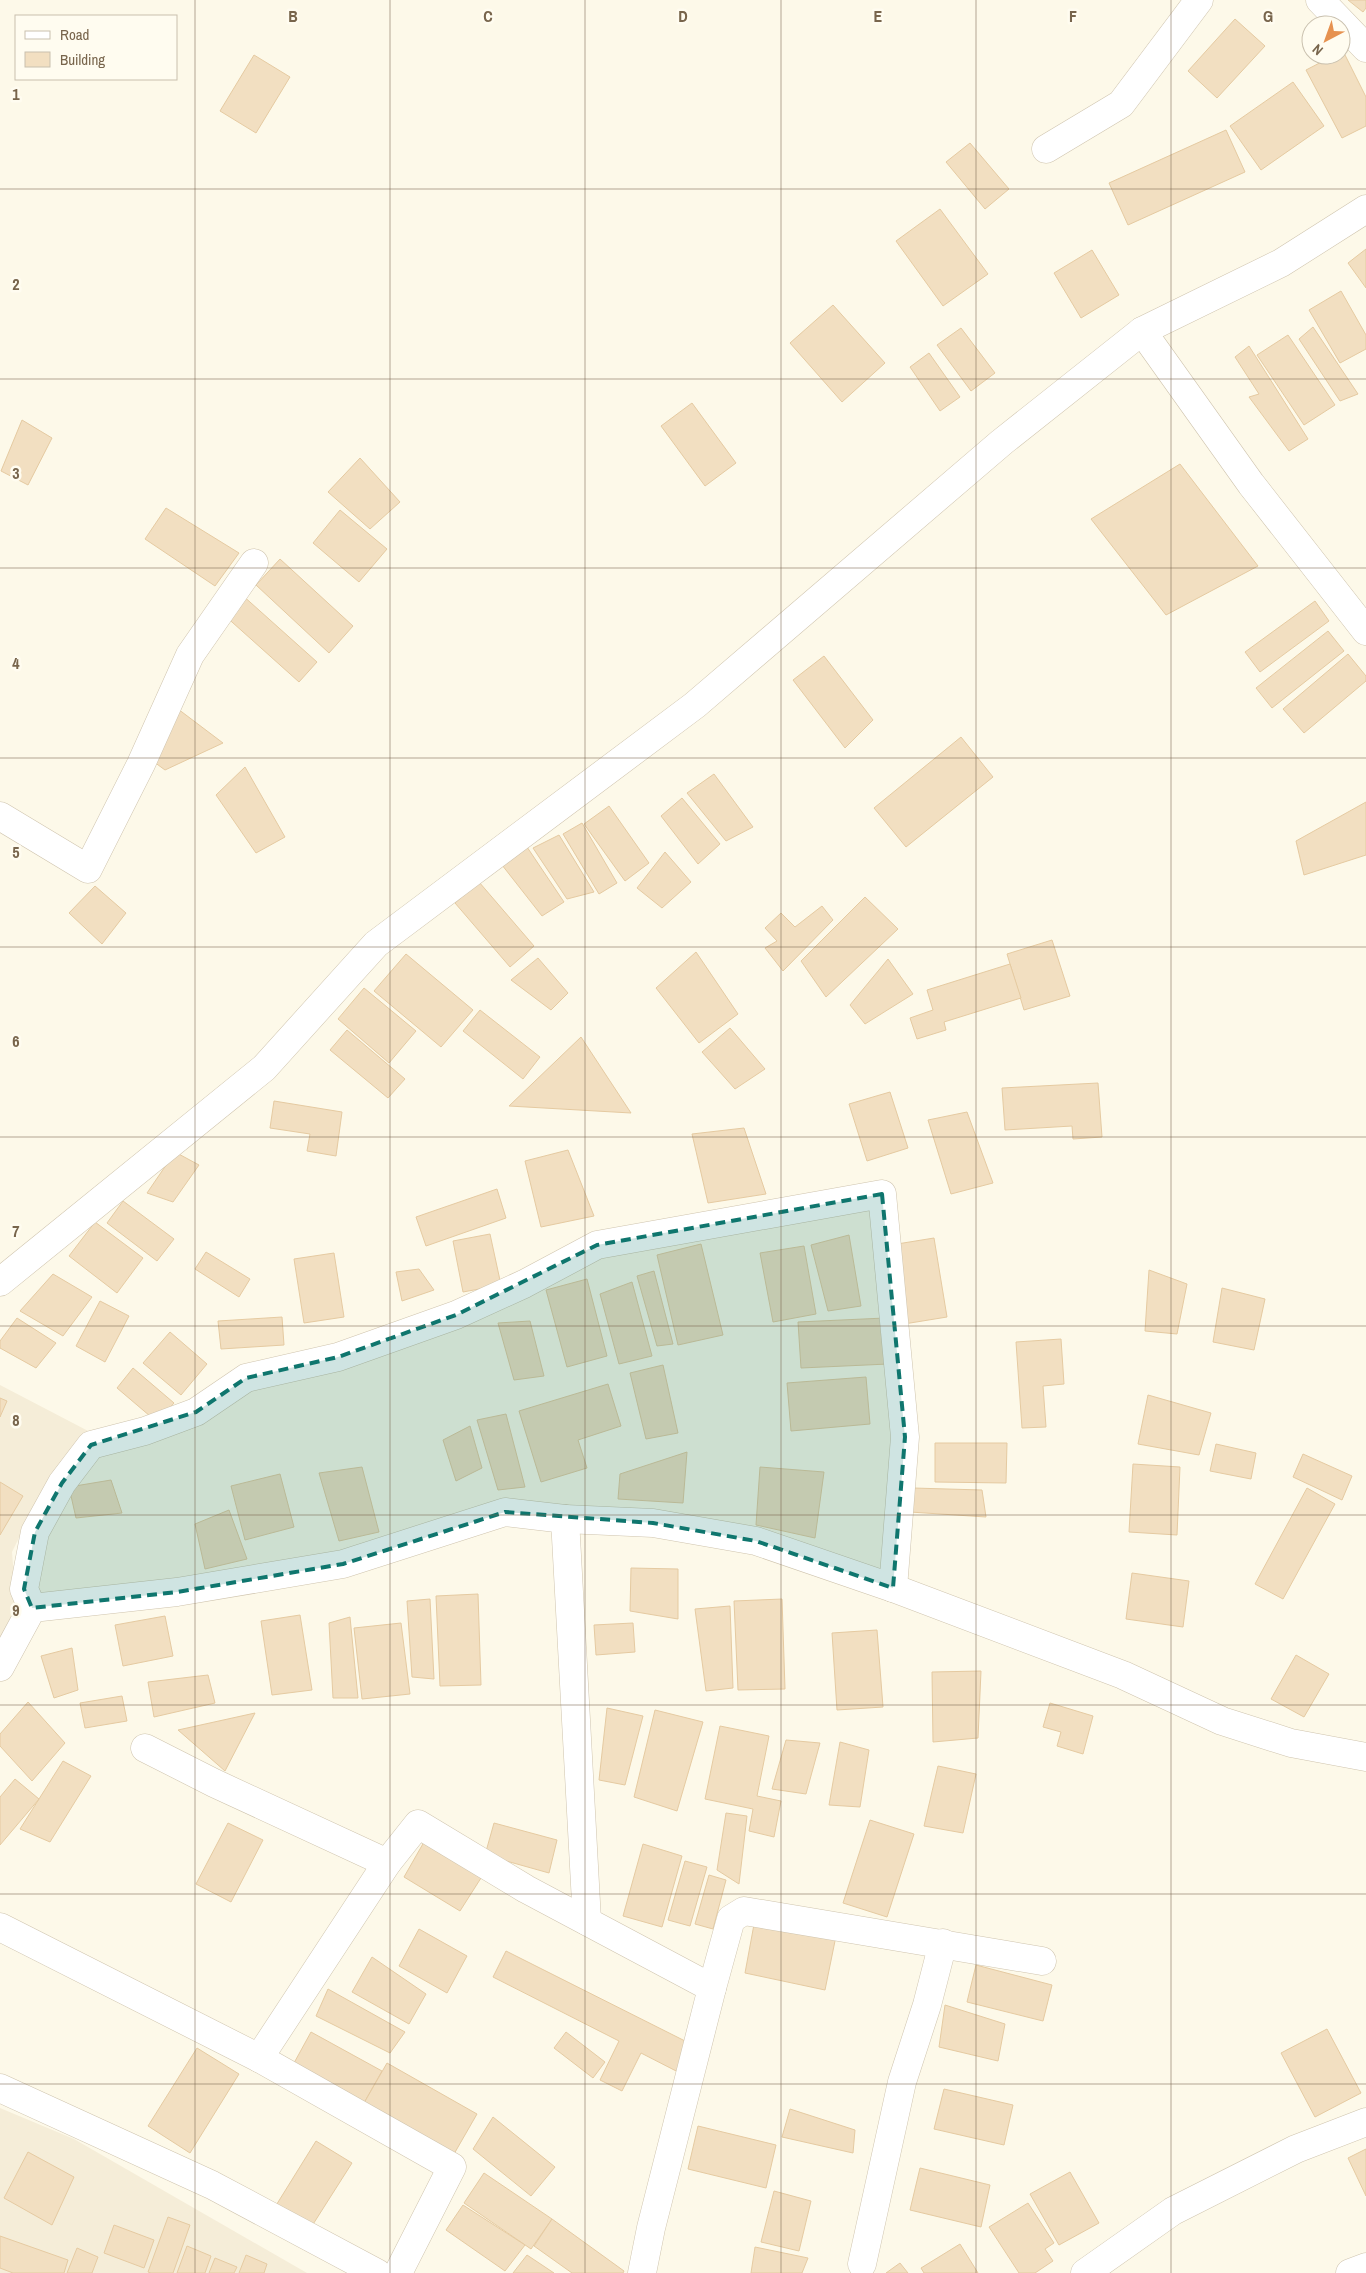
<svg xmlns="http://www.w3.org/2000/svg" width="1366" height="2273" font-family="'Archivo Narrow',sans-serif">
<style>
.residential{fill:#f5edd8}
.building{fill:#f2dfc1;stroke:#e5caa1}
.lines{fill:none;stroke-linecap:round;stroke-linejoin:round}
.street-casing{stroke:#cfc4ae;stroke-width:29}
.street{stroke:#fff;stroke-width:28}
.marked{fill:#0f766e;fill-opacity:0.2;stroke:#0f766e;stroke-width:4;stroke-dasharray:10 6;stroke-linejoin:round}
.grid{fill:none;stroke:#78654c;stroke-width:1;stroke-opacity:0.55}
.grid-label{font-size:16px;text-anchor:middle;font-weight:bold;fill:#78654c;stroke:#fffcf0;stroke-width:5;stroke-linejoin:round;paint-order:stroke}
</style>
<rect width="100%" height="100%" fill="#fdf9e9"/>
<g class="residential">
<path d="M0,1385L92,1433L47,1481L12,1552L17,1616L0,1640Z"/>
<path d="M0,2108L74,2139L307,2273H0Z"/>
</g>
<g class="building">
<path d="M1348,0H1366V8L1363,12Z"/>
<path d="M1235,19L1265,46L1217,98L1188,71Z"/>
<path d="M1343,51L1366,97V126L1342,138L1306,70L1335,55H1341Z"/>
<path d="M254,55L290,77L256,133L220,111Z"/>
<path d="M1293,82L1324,126L1261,170L1230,126Z"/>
<path d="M1226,130L1245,172L1128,225L1109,183Z"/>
<path d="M970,143L1009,189L985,209L946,162Z"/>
<path d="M940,209L988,274L943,306L896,241Z"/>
<path d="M1366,249V288L1348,263Z"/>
<path d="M1092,250L1119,295L1081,318L1054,273Z"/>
<path d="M1341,291L1366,335V349L1340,363L1309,310Z"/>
<path d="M833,305L885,363L842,402L790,343Z"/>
<path d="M1313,327L1358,394L1340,401L1299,339Z"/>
<path d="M961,328L995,373L971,391L937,345Z"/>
<path d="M1288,335L1335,405L1304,425L1257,355Z"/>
<path d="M1249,346L1308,439L1289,451L1249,397L1259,394L1235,357Z"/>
<path d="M929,353L960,397L940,411L910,367Z"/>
<path d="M692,403L736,463L705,486L661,426Z"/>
<path d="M22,420L52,438L28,485L1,471Z"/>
<path d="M360,458L400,502L370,529L328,492Z"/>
<path d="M1180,464L1258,566L1166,615L1091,519Z"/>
<path d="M166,508L239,553L215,586L145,539Z"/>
<path d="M340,510L387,549L359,582L313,543Z"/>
<path d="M280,559L353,626L329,653L256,585Z"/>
<path d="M241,594L317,662L299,682L223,614Z"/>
<path d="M1315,601L1329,621L1260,672L1245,652Z"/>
<path d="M1328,631L1344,651L1272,708L1256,688Z"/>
<path d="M1348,654L1366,676V681L1304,733L1283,709Z"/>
<path d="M824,656L873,720L845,748L793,680Z"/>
<path d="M178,709L223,743L165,770L150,759Z"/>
<path d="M961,737L993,777L906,847L874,808Z"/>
<path d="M245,767L285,837L256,853L216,795Z"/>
<path d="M714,774L753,827L726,841L687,793Z"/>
<path d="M682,798L720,844L698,864L661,816Z"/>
<path d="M1366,802V855L1304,875L1296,841Z"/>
<path d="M609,806L649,863L625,881L584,824Z"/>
<path d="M582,823L617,883L599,894L563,834Z"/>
<path d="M559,835L594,892L567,899L533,848Z"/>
<path d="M527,847L564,902L542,916L502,865Z"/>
<path d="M665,852L691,882L662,908L637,888Z"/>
<path d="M479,882L534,946L510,967L455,903Z"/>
<path d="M95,886L126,913L102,944L69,913Z"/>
<path d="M865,897L898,929L826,997L801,961Z"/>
<path d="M822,906L833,920L783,971L765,948L777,941L765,928L781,913L795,927Z"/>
<path d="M1052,940L1070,996L1024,1010L1007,954Z"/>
<path d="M696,952L738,1014L699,1043L656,988Z"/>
<path d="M406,954L473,1010L441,1047L374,991Z"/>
<path d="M538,958L568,993L551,1010L511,980Z"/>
<path d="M888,959L913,994L865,1024L850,1005Z"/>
<path d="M1010,964L1021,998L944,1022L946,1030L917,1039L910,1018L933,1010L927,990Z"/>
<path d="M364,988L416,1031L389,1063L338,1019Z"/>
<path d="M480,1010L540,1057L523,1079L463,1031Z"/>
<path d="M730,1028L765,1069L735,1089L702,1052Z"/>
<path d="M347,1030L405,1079L388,1098L330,1050Z"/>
<path d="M581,1037L631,1113L509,1106Z"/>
<path d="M1098,1083L1102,1137L1073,1139L1072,1126L1005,1130L1002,1088Z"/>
<path d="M890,1092L908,1148L867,1161L849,1104Z"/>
<path d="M274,1101L342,1112L336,1156L307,1151L310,1134L270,1128Z"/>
<path d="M967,1112L993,1183L951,1194L928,1120Z"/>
<path d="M744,1128L766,1194L708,1203L692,1134Z"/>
<path d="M568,1150L594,1216L541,1227L525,1161Z"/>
<path d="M175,1152L199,1165L173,1202L147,1193Z"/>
<path d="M497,1189L506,1218L426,1246L416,1217Z"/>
<path d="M123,1201L174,1239L157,1261L107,1223Z"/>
<path d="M95,1222L143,1258L117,1293L69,1256Z"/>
<path d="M490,1234L501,1285L463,1292L453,1241Z"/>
<path d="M849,1235L861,1306L828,1311L811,1245Z"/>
<path d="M934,1238L947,1317L904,1324L891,1245Z"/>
<path d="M701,1244L723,1335L678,1345L657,1255Z"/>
<path d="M804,1246L816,1314L773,1322L760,1253Z"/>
<path d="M206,1252L250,1279L239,1297L195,1269Z"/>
<path d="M334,1253L344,1317L304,1323L294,1259Z"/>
<path d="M419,1269L434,1290L402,1301L396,1272Z"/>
<path d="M1149,1270L1187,1284L1177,1334L1145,1331Z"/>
<path d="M654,1271L673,1344L657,1346L637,1276Z"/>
<path d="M53,1274L92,1297L63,1336L20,1311Z"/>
<path d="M587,1279L607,1356L567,1367L546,1290Z"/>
<path d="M632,1282L652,1356L619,1364L600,1294Z"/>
<path d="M1222,1288L1265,1299L1254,1350L1213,1342Z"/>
<path d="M100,1301L129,1316L105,1362L76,1346Z"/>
<path d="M282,1317L284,1345L221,1349L218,1321Z"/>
<path d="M17,1318L56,1343L36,1368L0,1348V1341Z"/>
<path d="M885,1318L888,1364L801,1368L798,1322Z"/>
<path d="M530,1321L544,1376L514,1380L498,1323Z"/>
<path d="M170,1332L207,1364L181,1395L143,1363Z"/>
<path d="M1061,1339L1064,1384L1043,1386L1046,1427L1022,1428L1016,1342Z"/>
<path d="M663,1365L678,1433L646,1439L630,1373Z"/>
<path d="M133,1368L174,1403L157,1422L117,1388Z"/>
<path d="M866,1377L870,1424L791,1431L787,1383Z"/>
<path d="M608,1384L621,1426L578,1440L587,1468L541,1482L519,1411Z"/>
<path d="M1148,1395L1211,1413L1199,1455L1138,1444Z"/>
<path d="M0,1398L7,1401L0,1417Z"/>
<path d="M506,1414L525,1487L498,1490L477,1420Z"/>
<path d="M470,1426L482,1468L456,1481L443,1440Z"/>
<path d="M935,1443H1007L1006,1483L935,1482Z"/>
<path d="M1216,1444L1256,1453L1251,1479L1210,1471Z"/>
<path d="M687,1452L683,1503L618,1499L620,1474Z"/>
<path d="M1303,1454L1352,1476L1342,1500L1293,1477Z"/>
<path d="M1133,1464L1180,1467L1177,1535L1129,1532Z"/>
<path d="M362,1467L379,1532L339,1541L319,1473Z"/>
<path d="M760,1467L824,1472L815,1538L756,1525Z"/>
<path d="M280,1474L294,1527L245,1540L231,1486Z"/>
<path d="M111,1480L122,1513L76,1518L69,1487Z"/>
<path d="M0,1482L23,1496L0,1535Z"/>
<path d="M913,1488L982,1490L986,1517L910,1512Z"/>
<path d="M1307,1488L1335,1504L1283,1599L1255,1584Z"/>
<path d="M229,1510L247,1559L205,1569L195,1524Z"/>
<path d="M631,1568L678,1569V1619L630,1611Z"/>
<path d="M1132,1573L1189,1581L1183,1627L1126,1619Z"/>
<path d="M478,1594L481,1685L440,1686L436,1596Z"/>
<path d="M430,1599L434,1679L412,1677L407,1601Z"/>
<path d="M782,1599L785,1689L738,1690L734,1601Z"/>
<path d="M730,1606L733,1688L706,1691L695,1609Z"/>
<path d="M300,1615L312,1690L272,1695L261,1621Z"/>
<path d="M165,1616L173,1656L123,1666L115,1625Z"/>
<path d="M350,1617L358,1698H333L329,1623Z"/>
<path d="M401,1623L410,1694L362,1699L354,1628Z"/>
<path d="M633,1623L635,1652L596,1655L594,1625Z"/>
<path d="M877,1630L883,1707L837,1710L832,1633Z"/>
<path d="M72,1648L78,1690L54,1698L41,1656Z"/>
<path d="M1296,1655L1329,1674L1304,1717L1271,1699Z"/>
<path d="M981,1671L978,1738L933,1742L932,1672Z"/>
<path d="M208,1675L215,1703L154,1717L148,1682Z"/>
<path d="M122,1696L127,1721L85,1728L80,1703Z"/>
<path d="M28,1702L65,1743L32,1781L0,1746V1734Z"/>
<path d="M1050,1703L1093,1716L1083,1754L1057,1746L1061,1732L1043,1727Z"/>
<path d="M607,1708L643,1716L625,1785L599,1780Z"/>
<path d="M655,1710L703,1722L677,1811L634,1797Z"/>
<path d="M255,1713L225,1771L178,1730Z"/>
<path d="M720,1726L769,1736L757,1796L781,1801L774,1837L749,1831L753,1809L705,1799Z"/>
<path d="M786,1740L820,1743L806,1794L772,1789Z"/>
<path d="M840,1742L869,1750L860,1807L829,1805Z"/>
<path d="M63,1761L91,1776L50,1842L20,1829Z"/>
<path d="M938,1766L976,1774L963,1833L924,1826Z"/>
<path d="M15,1779L39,1799L0,1845V1797Z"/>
<path d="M726,1813L747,1816L739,1884L717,1870Z"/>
<path d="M870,1820L914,1834L887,1917L843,1903Z"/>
<path d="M228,1823L263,1840L231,1902L196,1884Z"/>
<path d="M494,1823L557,1840L549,1873L485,1855Z"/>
<path d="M424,1842L481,1878L460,1911L404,1877Z"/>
<path d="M643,1844L682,1856L662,1927L623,1916Z"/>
<path d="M685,1861L707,1867L690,1926L668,1920Z"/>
<path d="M709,1875L726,1880L713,1929L695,1924Z"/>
<path d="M755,1919L836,1936L825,1990L745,1973Z"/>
<path d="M419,1929L467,1956L447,1993L399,1966Z"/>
<path d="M506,1951L695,2046L682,2074L641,2053L622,2091L600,2080L619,2041L493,1977Z"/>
<path d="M372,1957L426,1994L409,2024L352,1992Z"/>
<path d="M976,1965L1052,1985L1043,2021L967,2002Z"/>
<path d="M328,1989L405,2032L390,2053L316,2016Z"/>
<path d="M945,2005L1005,2024L998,2061L939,2047Z"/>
<path d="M1327,2029L1361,2093L1315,2117L1281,2053Z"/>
<path d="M311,2032L382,2071L364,2103L294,2063Z"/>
<path d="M566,2032L605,2062L593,2078L554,2048Z"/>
<path d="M197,2048L239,2074L190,2153L148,2126Z"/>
<path d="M387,2063L477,2114L454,2154L364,2103Z"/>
<path d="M944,2089L1013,2105L1004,2145L934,2129Z"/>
<path d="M790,2109L855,2130L853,2153L782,2137Z"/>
<path d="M493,2117L555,2167L531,2196L473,2149Z"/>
<path d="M698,2126L776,2145L766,2188L688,2169Z"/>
<path d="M316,2141L352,2163L310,2229L275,2207Z"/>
<path d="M1366,2149V2196L1348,2158Z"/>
<path d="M28,2152L74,2177L52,2225L4,2198Z"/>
<path d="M920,2168L990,2185L981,2227L910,2210Z"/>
<path d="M1070,2172L1099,2223L1059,2245L1030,2194Z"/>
<path d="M484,2173L552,2219L531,2249L464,2203Z"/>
<path d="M774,2191L811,2201L799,2251L761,2242Z"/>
<path d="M1028,2203L1054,2243L1045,2249L1053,2261L1035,2273H1019L989,2227Z"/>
<path d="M463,2205L525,2245L505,2271L446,2230Z"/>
<path d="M168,2217L190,2225L173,2273H151L148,2272Z"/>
<path d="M552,2219L624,2271L623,2273H572L534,2246Z"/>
<path d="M114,2225L154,2240L144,2268L104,2253Z"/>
<path d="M0,2236L68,2260L64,2273H13L0,2268Z"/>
<path d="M960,2244L978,2273H924L921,2268Z"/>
<path d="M187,2246L211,2256L205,2273H177Z"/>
<path d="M755,2247L808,2258L802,2273H751Z"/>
<path d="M77,2248L98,2257L92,2273H67Z"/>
<path d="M246,2255L267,2264L264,2273H239Z"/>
<path d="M527,2255L554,2273H513Z"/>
<path d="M215,2258L237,2267L234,2273H209Z"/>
<path d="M900,2263L908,2273H886Z"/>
</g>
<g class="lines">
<g class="street-casing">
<g id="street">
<path d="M1320,0L1366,48"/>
<path d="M1046,149L1121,104L1199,0"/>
<path d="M1142,331L1251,484L1366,631"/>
<path d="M0,816L88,869L141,764L190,655L254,563"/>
<path d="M0,1282L264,1068L376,944L695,705L1002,442L1142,331L1281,263L1366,209"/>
<path d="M565,1519L653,1523L756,1541L893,1588L1123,1675L1222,1721L1291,1743L1366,1757"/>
<path d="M32,1608L24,1589L35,1532L62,1483L91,1445L145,1431L196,1412L246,1378L338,1357L456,1315L524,1284L597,1245L882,1194L905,1437L893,1588"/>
<path d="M0,1667L32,1608L177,1592L343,1564L505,1512L565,1519L587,1921"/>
<path d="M145,1748L214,1783L387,1863L418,1824L526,1889L712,1988L651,2228L642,2273"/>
<path d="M0,1927L259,2058L452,2167L398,2273"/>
<path d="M712,1988L731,1919L744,1911L1042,1961"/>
<path d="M259,2058L387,1863"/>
<path d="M0,2088L212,2185L377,2273"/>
<path d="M862,2264L902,2082L927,2005L943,1943"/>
<path d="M1085,2273L1173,2211L1296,2149L1366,2122"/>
<path d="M1350,2273L1366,2267"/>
</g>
</g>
<use href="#street" class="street"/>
</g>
<path class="marked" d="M882,1194L905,1437L893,1588L756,1541L653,1523L505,1512L343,1564L177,1592L32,1608L24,1589L35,1532L62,1483L91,1445L196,1412L246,1378L338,1357L456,1315L597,1245Z"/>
<path class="grid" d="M195,0V2273M390,0V2273M585,0V2273M781,0V2273M976,0V2273M1171,0V2273M0,189H1366M0,379H1366M0,568H1366M0,758H1366M0,947H1366M0,1137H1366M0,1326H1366M0,1515H1366M0,1705H1366M0,1894H1366M0,2084H1366"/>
<g class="grid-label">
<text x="293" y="22">B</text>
<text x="488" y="22">C</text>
<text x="683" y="22">D</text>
<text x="878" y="22">E</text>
<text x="1073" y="22">F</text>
<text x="1268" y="22">G</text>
<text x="16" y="100">1</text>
<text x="16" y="290">2</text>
<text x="16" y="479">3</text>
<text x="16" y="669">4</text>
<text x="16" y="858">5</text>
<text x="16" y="1047">6</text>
<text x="16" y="1237">7</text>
<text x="16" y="1426">8</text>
<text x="16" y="1616">9</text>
</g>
<rect x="15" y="15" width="162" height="65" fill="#fffcf0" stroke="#c9c0ae"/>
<rect x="25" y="31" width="25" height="8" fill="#ffffff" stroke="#c9c0ae"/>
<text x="60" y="40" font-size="15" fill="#78654c">Road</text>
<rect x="25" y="52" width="25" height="15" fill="#f2dfc1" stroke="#c9c0ae"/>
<text x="60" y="65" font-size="15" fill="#78654c">Building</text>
<g transform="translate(1326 40) rotate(221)"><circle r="24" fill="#fffcf0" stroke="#c9c0ae"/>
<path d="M0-4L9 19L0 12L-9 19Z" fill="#e6914f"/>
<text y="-8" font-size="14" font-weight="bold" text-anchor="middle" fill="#78654c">N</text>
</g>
</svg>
